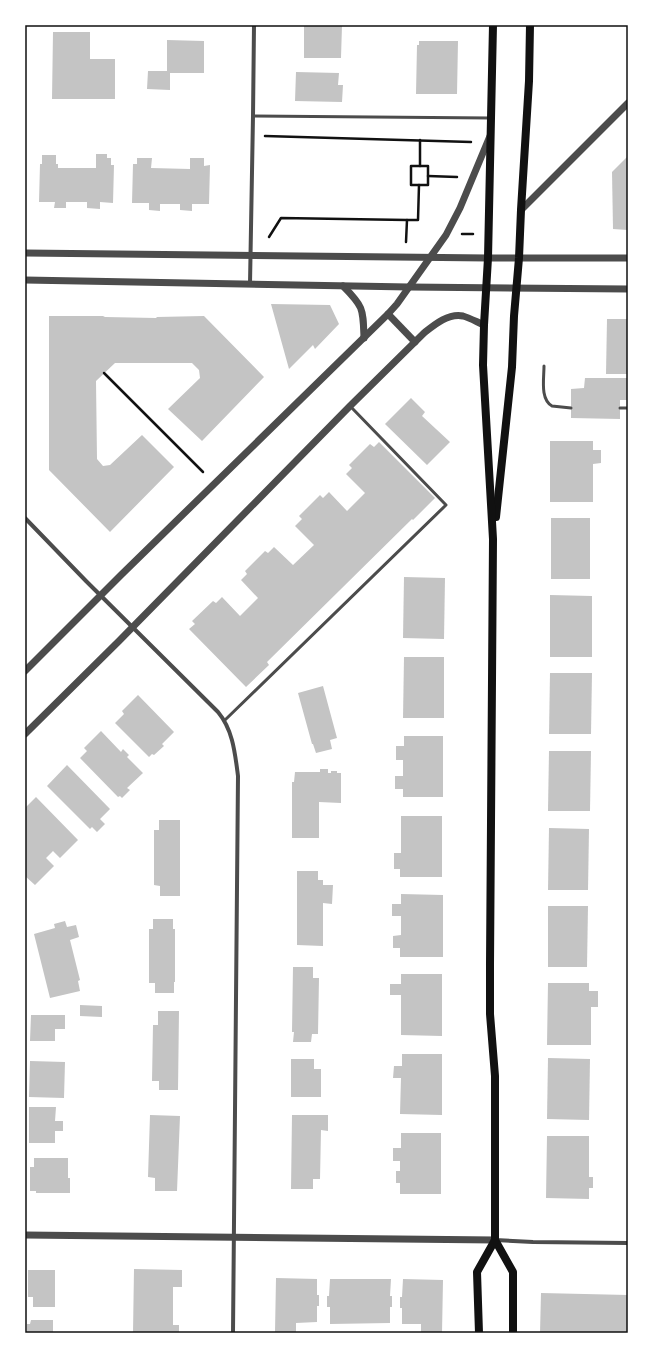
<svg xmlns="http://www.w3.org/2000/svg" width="653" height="1358" font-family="'Fira Sans Condensed',sans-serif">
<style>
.building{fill:#c4c4c4}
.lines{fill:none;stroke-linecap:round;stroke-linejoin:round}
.path{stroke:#111;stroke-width:2.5}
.service{stroke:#4c4c4c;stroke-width:3}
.minor{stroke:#4c4c4c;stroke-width:4}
.tertiary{stroke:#4c4c4c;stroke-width:7}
.secondary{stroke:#111;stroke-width:8}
.neatline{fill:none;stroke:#111;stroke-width:1.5}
</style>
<rect width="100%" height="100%" fill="#fff"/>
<g class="building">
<path d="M304,25H342L341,58H304Z"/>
<path d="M53,32H90V59H115V99H52Z"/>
<path d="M167,40L204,41V73H170V90L147,89L148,71H167Z"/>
<path d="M419,41H458L457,94H416L417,45H419Z"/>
<path d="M296,72L339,73L338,85H343L342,102L295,101Z"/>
<path d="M96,154H107V158H111V165H114L113,203L100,202V209L87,208V202H66V208H54L55,202H39L40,164H42V155H56V164H58V168H96Z"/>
<path d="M628,156V230L613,229L612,172Z"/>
<path d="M137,158H152L151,168L190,169V158H204V166L210,165L209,204H192V211L180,210V204H160V211L149,210V203H132L133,164H137Z"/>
<path d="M271,304L330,305L339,324L315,349L313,345L289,369Z"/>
<path d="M49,316H103L105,317L156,318L157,317L204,316L264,377L202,441L168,409L200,378L199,370L192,363H115L96,381L97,459L103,466L110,465L142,435L174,467L110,532L49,470Z"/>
<path d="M607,319H628V374H606Z"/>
<path d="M585,378H628V400H620V419L571,418V389L584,388Z"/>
<path d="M411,398L425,412L422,416L450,442L427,465L385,424Z"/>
<path d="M550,441H593V450H601V463L593,464V502H550Z"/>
<path d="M379,442L435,498L413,520L412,519L267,662L269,665L246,687L189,629L195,624L192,621L213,601L216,603L222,597L240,616L258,598L241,580L247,574L245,571L265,551L268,553L274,547L293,565L314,545L295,526L302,519L299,516L320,495L323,498L329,492L347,511L365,493L346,474L352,468L349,465L370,444L374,447Z"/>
<rect x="551" y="518" width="39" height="61"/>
<path d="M404,577L445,578L444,639L403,638Z"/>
<path d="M550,595L592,596V657H550Z"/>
<path d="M404,657H444V718H403Z"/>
<path d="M550,673H592L591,734H549Z"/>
<path d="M323,686L337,738L330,740L332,749L316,753L313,744H312L298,693Z"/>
<path d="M138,695L174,732L162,744L164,746L154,755L152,754L149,757L115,723L124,714L122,711Z"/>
<path d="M101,731L121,752L123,749L129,755L127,757L143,773L127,788L130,790L122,798L120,796L118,797L80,758L87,751L84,748Z"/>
<path d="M404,736H443V797H403V789H395V776H403V760H396V746H404Z"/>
<path d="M549,751H591L590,811H548Z"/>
<path d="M67,765L110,809L100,819L105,824L97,832L92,827L90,829L47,786Z"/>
<path d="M320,769H328V773H331V771H337V773H341V803L319,802V838H292V782H294L295,772H320Z"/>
<path d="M36,797L78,840L60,858L53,851L46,858L54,866L35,885L25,876V808Z"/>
<path d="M401,816H442V877H400V869H394V853H401Z"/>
<path d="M159,820H180V896H160V886L154,885V830H159Z"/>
<path d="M549,828L589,829L588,890H548Z"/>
<path d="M297,871H318V880H323V885H333L332,904L323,903V946L297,945Z"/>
<path d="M401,894L443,895V957H400V948H393V936L401,935V916H392V904H401Z"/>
<path d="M548,906H588L587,967H548Z"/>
<path d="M153,919H173V929H175V982H174V993H155V983H149V929H153Z"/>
<path d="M65,921L67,927L76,925L79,937L70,940L80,980L78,981L80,991L50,998L34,934L55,928L54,924Z"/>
<path d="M293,967H313V978H319L318,1034H312L311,1042H293L294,1032H292Z"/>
<path d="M401,974H442V1036L401,1035V995H390V984H401Z"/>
<path d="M548,983H589V991H598V1007H591V1045H547Z"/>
<path d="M80,1005L102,1006V1017L80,1016Z"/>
<path d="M158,1011H179L178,1090H159V1081H152L153,1025H158Z"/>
<path d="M31,1015H65V1029H55V1041H30Z"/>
<path d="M402,1054H442V1115L400,1114L401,1078H393L394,1066H402Z"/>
<path d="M548,1058L590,1059L589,1120L547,1119Z"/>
<path d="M291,1059H314V1069H321V1097H291Z"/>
<path d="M30,1061L65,1062L64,1098L29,1097Z"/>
<path d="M29,1107H56L55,1121H63V1131H55V1143H29Z"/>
<path d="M150,1115L180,1116L177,1191H155V1178L148,1177Z"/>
<path d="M292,1115H328V1131L321,1130L320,1179H313V1189H291Z"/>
<path d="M401,1133H441V1194H400V1183H396V1171H400V1161H393V1148H401Z"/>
<path d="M547,1136H589V1177H593V1188H589V1199L546,1198Z"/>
<path d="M34,1158H68V1178H70V1193H36V1191H30V1167H34Z"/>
<path d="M134,1269L182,1270V1287H173V1325H179V1333H133Z"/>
<path d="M28,1270H55V1307H33V1297H28Z"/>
<path d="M276,1278L317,1279V1295H319V1306H317V1322L296,1323V1333L275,1332Z"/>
<path d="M330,1279H391L390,1296H392V1307H390V1323L330,1324V1307H327V1296H329Z"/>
<path d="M403,1279L443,1280L442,1333H421V1324H402V1308H400V1297H402Z"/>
<path d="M541,1293L628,1295V1333H540Z"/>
<path d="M31,1320H53V1333H27V1324H30Z"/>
</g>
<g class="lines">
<g class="path">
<path d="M265,136L471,142"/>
<path d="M428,176L457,177"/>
<path d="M419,185H411V166H420"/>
<path d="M462,234H473"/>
<path d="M269,237L281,218L407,220"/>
<path d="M406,242L407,220H418L419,185H428V166H420V140"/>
<path d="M104,373L203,472"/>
</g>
<g class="service">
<path d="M253,116L490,118"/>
<path d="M544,366C544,379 540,399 552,406L571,408"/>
<path d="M620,408H628"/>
<path d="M225,720L446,505L351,407"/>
</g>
<g class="minor">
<path d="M250,284L253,116L254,25"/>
<path d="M25,518L86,581L218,712C233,730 235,753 238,776L233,1333"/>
<path d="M495,1240L533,1242L628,1243"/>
</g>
<g class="tertiary">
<path d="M521,210L628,103"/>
<path d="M25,253L488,258H628"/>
<path d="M25,280L409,287L628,289"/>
<path d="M343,286C364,307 363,309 364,338"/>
<path d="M388,314L415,342"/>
<path d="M25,671L121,575L388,314L397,304L446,235L460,208L490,136"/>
<path d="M25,734L119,641L350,406L424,333C434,325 448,313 463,316C470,318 477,322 484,325"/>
<path d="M25,1235L495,1240"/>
</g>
<g class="secondary">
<path d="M496,517L512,367L514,316L519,258L521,210L529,81L530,25"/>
<path d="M495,1240L513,1272V1333"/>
<path d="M479,1333L477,1272L495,1240V1076L490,1014V965L493,539L483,365L484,325L488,258L493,25"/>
</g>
</g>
<rect width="653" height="1358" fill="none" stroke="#ffffff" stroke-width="52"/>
<rect x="26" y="26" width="601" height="1306" class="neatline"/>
</svg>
